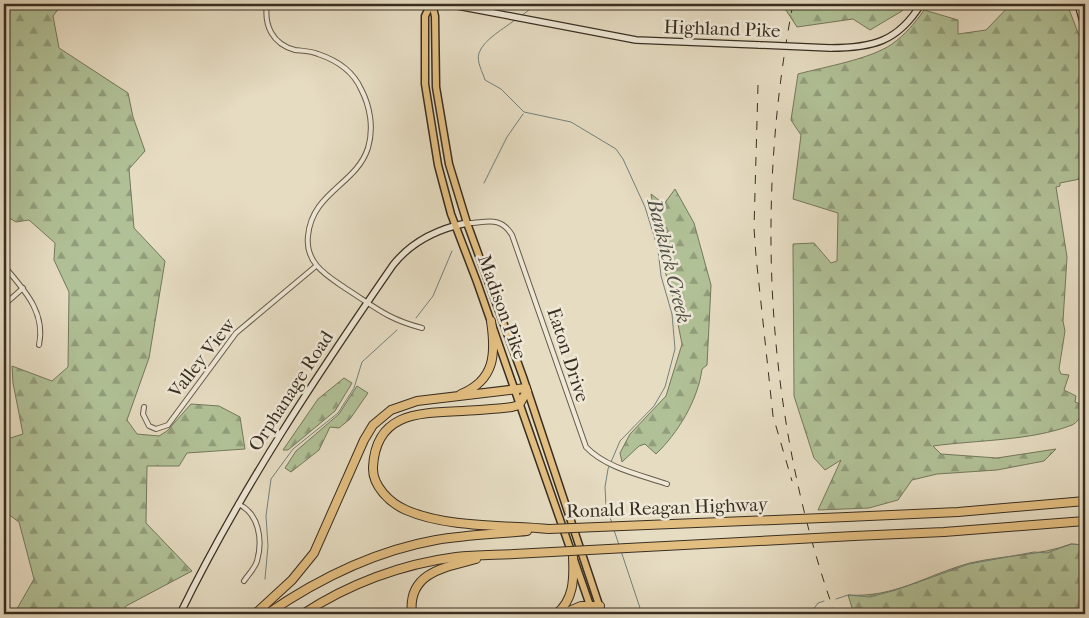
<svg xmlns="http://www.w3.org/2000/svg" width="1089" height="618" font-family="'IM FELL French Canon',serif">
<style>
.forest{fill:url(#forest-firs);stroke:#74785c}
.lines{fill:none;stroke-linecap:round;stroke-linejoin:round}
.stream{stroke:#72817e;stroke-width:1}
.street-casing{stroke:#645a49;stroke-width:6}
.secondary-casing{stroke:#382e21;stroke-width:8}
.primary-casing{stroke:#382e21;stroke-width:9}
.highway-casing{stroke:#382e21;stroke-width:10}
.street{stroke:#efe8d7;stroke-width:4}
.secondary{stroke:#efe8d7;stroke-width:5.5}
.primary{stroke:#e3be81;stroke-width:6}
.highway{stroke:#e3be81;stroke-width:8}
.rail{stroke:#382e21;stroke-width:1;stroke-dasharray:9 9;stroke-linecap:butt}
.secondary-bridge-casing{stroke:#382e21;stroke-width:8;stroke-linecap:butt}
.highway-bridge-casing{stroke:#382e21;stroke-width:10;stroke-linecap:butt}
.secondary-bridge{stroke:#efe8d7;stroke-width:5.5}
.highway-bridge{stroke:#e3be81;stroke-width:8}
.labels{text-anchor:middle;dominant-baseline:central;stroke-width:5;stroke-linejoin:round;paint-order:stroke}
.street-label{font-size:19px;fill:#382e21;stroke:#efe8d7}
.water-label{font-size:20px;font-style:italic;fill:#505148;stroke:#efe8d7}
</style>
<defs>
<pattern id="forest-firs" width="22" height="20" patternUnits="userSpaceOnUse" patternTransform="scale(1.25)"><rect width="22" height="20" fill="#b1c197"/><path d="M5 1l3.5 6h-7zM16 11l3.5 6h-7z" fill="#919d7b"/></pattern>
</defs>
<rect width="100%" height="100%" fill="#e6dcc2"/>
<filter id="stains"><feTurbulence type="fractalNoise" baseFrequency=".004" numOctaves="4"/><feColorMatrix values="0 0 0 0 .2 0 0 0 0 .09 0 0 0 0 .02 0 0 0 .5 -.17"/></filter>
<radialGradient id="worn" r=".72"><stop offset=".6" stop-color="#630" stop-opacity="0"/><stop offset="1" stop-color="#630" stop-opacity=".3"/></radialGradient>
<g class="forest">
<path d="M4,4H62L53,16L59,48L128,93L133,117L145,151L129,169L134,228L165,261L149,358L127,420L137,434L159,436L167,431L191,404L219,406L240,417L245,449L187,453L179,466H147L146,523L192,571L126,606L122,614H14L34,579L19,522L4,511V440L23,434L13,383L12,366L52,381L68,367L69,292L54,260L55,243L29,220L16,222L4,215Z"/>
<path d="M782,4H906L902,11L870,30L853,19L797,27Z"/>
<path d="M1011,4H1067L1085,51V182L1081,183L1080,179L1060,183V186L1056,187L1067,257L1063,321L1065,331L1059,369L1061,374L1069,375L1064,390L1076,396L1075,402L1083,405L1085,411C1081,416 1077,423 1072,425C1031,441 976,440 933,446L941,454L997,458L1056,449L1044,461L997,470L937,474L912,480L898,500L869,508L818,510L841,460L825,470L814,458L794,396L793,244L814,243L831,263L837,261L838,213L793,199L801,135L791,120L798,74C824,67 871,59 892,44C905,35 915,23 924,10L958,20V34L986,30Z"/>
<path d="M675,189L694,223L711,285L707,365L702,369C698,400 678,433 656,454L645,444L639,446L622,462L620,453L630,434L666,396L682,344L671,289L663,266L651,194L664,204Z"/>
<path d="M344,378L352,383L335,411L288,450H283L318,399Z"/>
<path d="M357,386L368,393L350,419L339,428L330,427L319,450L291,472L285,468L296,451L339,414Z"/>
<path d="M1071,544L1085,545V614H854L848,595C895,598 926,575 970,563C1004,555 1039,556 1071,544Z"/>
</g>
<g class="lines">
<g class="stream">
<path d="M521,16L537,4"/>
<path d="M515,20C505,28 484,39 479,53C476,61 483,73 485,80L501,89L524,112L571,122L616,149L623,159L645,207L658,249L661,276L672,314L675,349L665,387L654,406L620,441L608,469L605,487L606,506L612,523"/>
<path d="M484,183L507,137L523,114"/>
<path d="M416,318L433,296L452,251"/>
<path d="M614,530L619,545"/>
<path d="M621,551L642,614"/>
<path d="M265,579L268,546L266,516L271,479L293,449L338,413L354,388L362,362L397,330"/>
<path d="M836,599L848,595L870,597L896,590L969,564L1034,552L1047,553L1071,544L1085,545"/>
<path d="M810,614L818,603L824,601"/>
</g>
<g class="street-casing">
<g id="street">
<path d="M267,4C264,25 272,44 295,50C303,51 311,51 318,54C336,60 353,71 361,89C370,106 374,128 368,148C356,185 312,192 308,236C305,263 326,275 345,288C375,307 387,319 422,328"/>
<path d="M467,223C486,223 500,215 512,235L586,447C606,468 641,475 667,484"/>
<path d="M4,266C24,290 46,312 39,345"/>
<path d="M4,305L23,288"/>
<path d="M144,407L143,414L149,426L156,429L168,425L236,333L316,266"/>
<path d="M238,504C259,513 263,540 257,561C255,568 248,575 244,581"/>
</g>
</g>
<g class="secondary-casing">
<g id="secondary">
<path d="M447,4L636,40L760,45"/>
<path d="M1078,4L1085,29"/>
<path d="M830,48C872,48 898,42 921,4"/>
<path d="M180,614C240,491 315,378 393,265C412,241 437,229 467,223"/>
</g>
</g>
<g class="primary-casing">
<g id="primary">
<path d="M431,4L425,16V84L438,165L451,214L477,282L593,614"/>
<path d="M432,4L435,16L436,87L449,164L467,223L523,377L602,614"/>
</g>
</g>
<g class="highway-casing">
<g id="highway">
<path d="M527,391L519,405L512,407C496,409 479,410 463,411C419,413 376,412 373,467C372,486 390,503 406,510C447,528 504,525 549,529"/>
<path d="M461,394C495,380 496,354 491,321"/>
<path d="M847,517L958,512L1085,501"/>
<path d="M854,536L944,532L1085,521"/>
<path d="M255,614L292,580L314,553L364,440L373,425L391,410L417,401L526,388"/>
<path d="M267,614C318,579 374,551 436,540C466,535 497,534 527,531"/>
<path d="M303,614C348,584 402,564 456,557C475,555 495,555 514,554"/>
<path d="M412,614C407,572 446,567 476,559"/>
<path d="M556,614C574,600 574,579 573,557"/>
<path d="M562,614L581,606H600"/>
</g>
</g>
<use href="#street" class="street"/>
<use href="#secondary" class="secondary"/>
<use href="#primary" class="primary"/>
<use href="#highway" class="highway"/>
<g class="rail">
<path d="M793,4C754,205 766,421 835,614"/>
<path d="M758,85L754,228L756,256L773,416L792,481"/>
</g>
<g class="secondary-bridge-casing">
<path id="secondary-bridge" d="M760,45L830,48"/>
</g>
<g class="highway-bridge-casing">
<g id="highway-bridge">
<path d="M549,529L847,517"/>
<path d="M514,554L854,536"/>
</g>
</g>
<use href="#secondary-bridge" class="secondary-bridge"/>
<use href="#highway-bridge" class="highway-bridge"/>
</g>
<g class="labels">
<g class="street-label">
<text transform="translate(722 29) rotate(2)">Highland Pike</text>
<text transform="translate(502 307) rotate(70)">Madison Pike</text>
<text transform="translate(568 355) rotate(72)">Eaton Drive</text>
<text transform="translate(202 358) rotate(-52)">Valley View</text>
<text transform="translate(291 391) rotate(-57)">Orphanage Road</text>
<text transform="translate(667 508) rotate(-2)">Ronald Reagan Highway</text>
</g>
<g class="water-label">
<text transform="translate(669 261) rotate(76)">Banklick Creek</text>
</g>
</g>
<rect width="1089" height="618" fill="none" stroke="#e6dcc2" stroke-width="20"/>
<rect x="5" y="5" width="1079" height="608" fill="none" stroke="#382e21" stroke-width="2.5"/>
<rect x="10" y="10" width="1069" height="598" fill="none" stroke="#382e21"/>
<rect width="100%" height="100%" filter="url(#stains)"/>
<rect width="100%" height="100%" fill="url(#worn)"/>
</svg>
